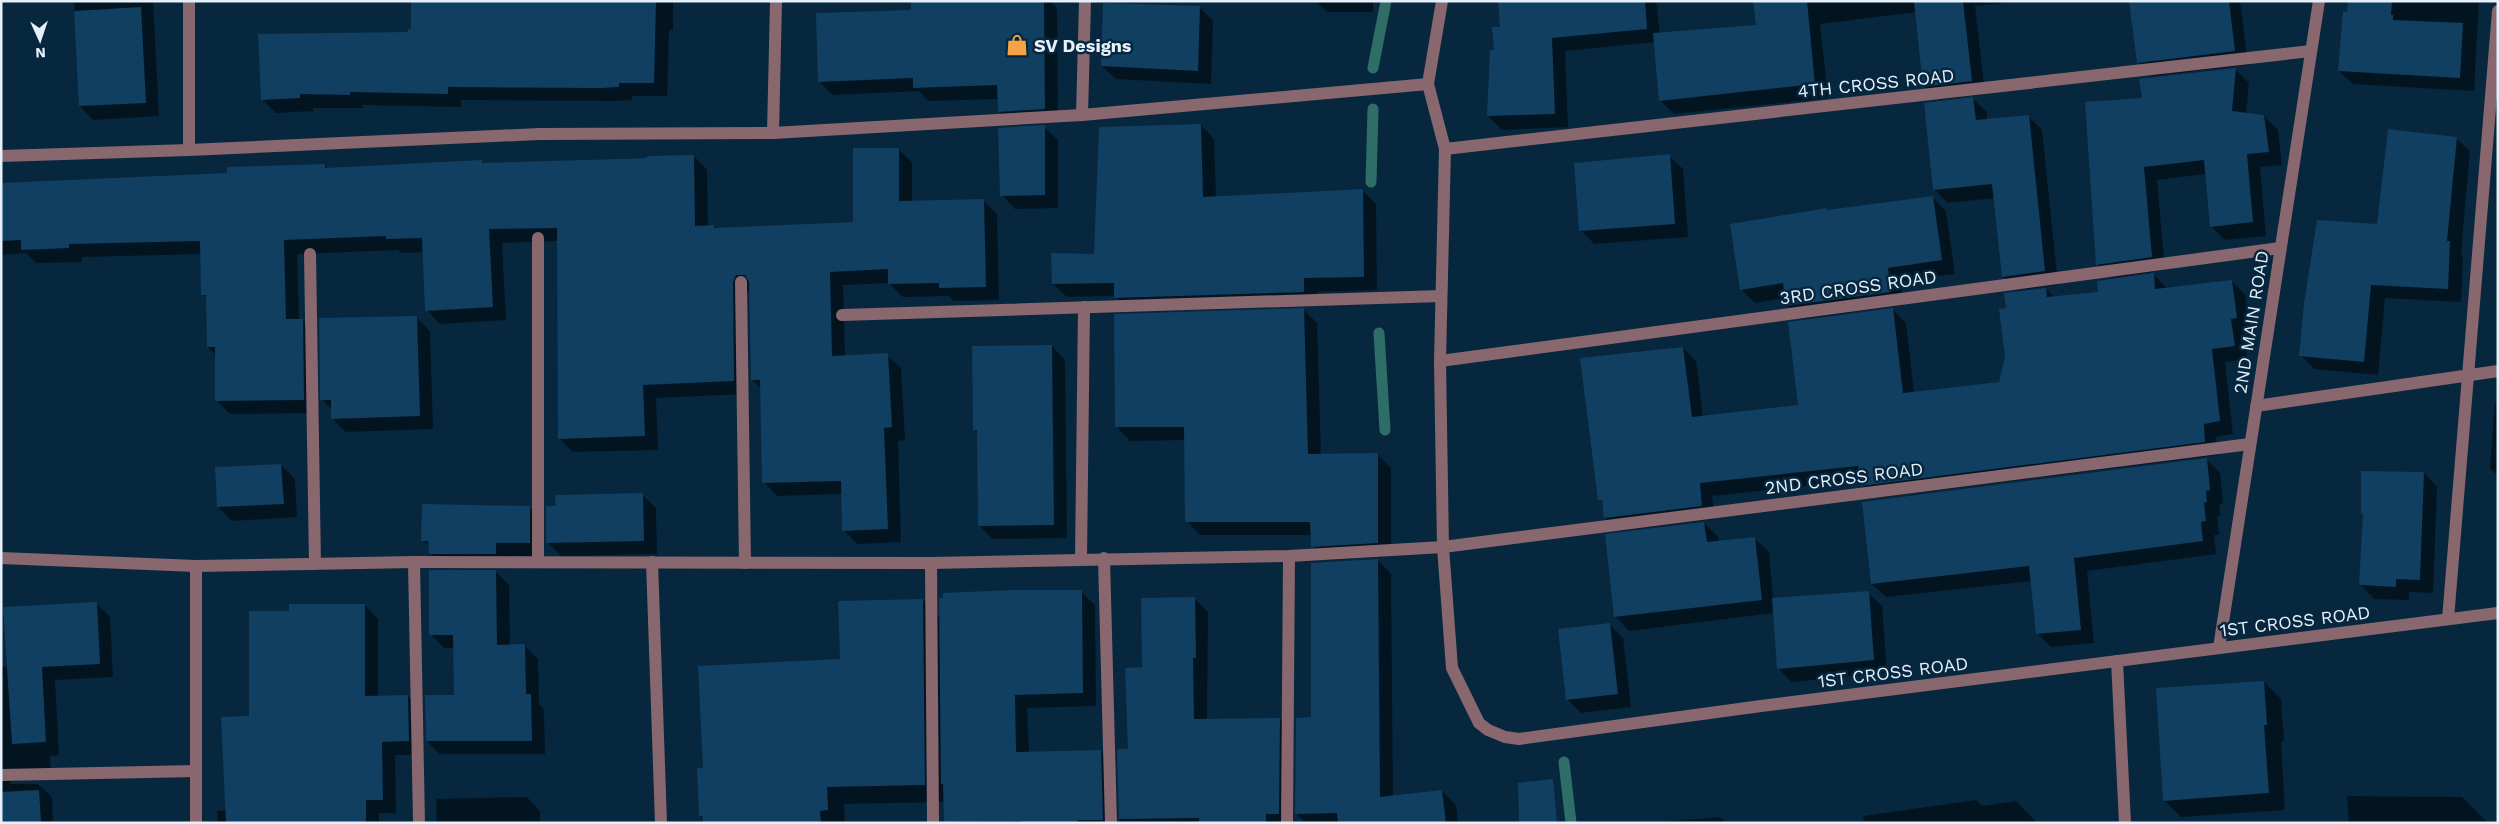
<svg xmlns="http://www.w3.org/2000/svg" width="2499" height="824" font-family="'Work Sans',sans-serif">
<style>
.shadow{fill:#0007}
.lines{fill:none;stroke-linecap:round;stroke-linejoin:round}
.stream{stroke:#2f6e67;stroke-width:11}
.building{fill:#113f61}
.minor{stroke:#88676e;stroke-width:12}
.labels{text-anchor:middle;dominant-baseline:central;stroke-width:5;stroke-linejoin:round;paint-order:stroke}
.poi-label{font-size:18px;font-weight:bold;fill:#e5f0fb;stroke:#06273e;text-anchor:start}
.street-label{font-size:18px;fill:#e5f0fb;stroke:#06273e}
</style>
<rect width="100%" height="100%" fill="#06273e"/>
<g class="shadow">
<path d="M74,1H153L159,116L93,120L80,106Z"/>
<path d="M413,1H673V30H669L667,96H632V100L615,101L461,100V107L363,105V108H313V111L276,113L262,99L409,34L412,30Z"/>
<path d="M912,1H1050L1057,8L1058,122L1012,125L999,111L998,99L928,101L919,91L833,95L819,81L912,11Z"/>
<path d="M1316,1H1373V12H1327Z"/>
<path d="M1499,1H1656L1660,34L1757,27L1754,1H2021L1975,6L1985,94L1938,100L1924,86L1917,12L1820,24L1828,98L1674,114L1660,100L1655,42L1565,51L1568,127L1502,130L1488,116L1491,51H1496L1501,28Z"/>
<path d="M2130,1H2240L2248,65L2152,76L2138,62Z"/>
<path d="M2350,1H2479L2474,91L2353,84L2339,71Z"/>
<path d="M1199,7L1213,21L1211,84L1116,79L1102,66Z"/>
<path d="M2235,69L2249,83L2246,114L2264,116L2278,130L2282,165L2260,167L2266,236L2225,240L2211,226L2206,174L2157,180L2165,270L2111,278L2097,264L2143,99Z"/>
<path d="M1973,99L1987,112V121L2029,117L2042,130L2058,285L2017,290L2003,277L1995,198L1948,203L1934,189Z"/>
<path d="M1201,125L1214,139L1216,197L1362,190L1376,204L1377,290L1317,292V305L1129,311L1115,296L1067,297L1053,284L1095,255Z"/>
<path d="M1044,127L1058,140V208L1015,209L1002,195Z"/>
<path d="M2456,138L2470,151L2461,253L2463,256L2461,302L2385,298L2378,375L2314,369L2301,355L2378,226Z"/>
<path d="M898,149L912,162V202L983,200L997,214L999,300L954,301L949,296L903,297L889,283L843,285L845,357L887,355L901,368L905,440L898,441L901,542L857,544L844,530L842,494L777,496L764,482L761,389L752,379L750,288L746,296L747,394L656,398L658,450L573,452L559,438L558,241L502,243L506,320L440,324L427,310L424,252L401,253L398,250L297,254L299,320H302L316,334L317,413L230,414L216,400V355L208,347L207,299L203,295L202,254L82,257V262L36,263L26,253L1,255V185L228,175L325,166L328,169L481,162L484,164L694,156L707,170L708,226H714L717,229L854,223Z"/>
<path d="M1669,156L1683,169L1688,237L1594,244L1581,230Z"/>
<path d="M1932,197L1946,211L1955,274L1901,281L1904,305L1801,319L1787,306L1786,298L1755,303L1741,289L1826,209L1828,211Z"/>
<path d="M2153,274L2167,288L2232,281L2245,295L2250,331L2244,332L2247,359L2225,362L2233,434L2216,437L2218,455L1875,498L1862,485L1861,480L1712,496L1715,519L1618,531L1605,518L1603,503L1600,500L1683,348L1696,361L1703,417L1800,406L1893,310L1906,323L1914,393L2009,382L2007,309L2046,289L2054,297L2100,294Z"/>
<path d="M1304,310L1317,323L1321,455L1377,454L1391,468V556L1326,560L1313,546L1312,535H1200L1187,521L1186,440L1130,441L1117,427Z"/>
<path d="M416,317L430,331L433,429L346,432L332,418V410L322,399Z"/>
<path d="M1052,346L1065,360L1067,538L993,539L979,525L978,433L975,429Z"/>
<path d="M2495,402H2498V476L2490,468Z"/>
<path d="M2206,459L2220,473L2223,504H2219L2220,516H2217L2219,535H2214L2216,554L2087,571L2094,643L2051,647L2037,633L2032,581L1886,597L1872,584Z"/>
<path d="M281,465L295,479L297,517L232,521L218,507Z"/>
<path d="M2424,473L2437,487L2433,593L2409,592V600L2374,599L2361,585L2364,516L2362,513Z"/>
<path d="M642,495L656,508L657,554L561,556L547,542L557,508Z"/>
<path d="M529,507L543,521V556H509V567H443L430,553V548L422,540Z"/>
<path d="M1704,523L1718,537V542L1755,539L1769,552L1773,599L1868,593L1882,606L1887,673L1792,682L1778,668L1774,613L1629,631L1616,617L1607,536Z"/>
<path d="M1378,560L1391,574L1393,797L1442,791L1456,805L1458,823H1306L1296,813L1312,719Z"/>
<path d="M496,572L509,585L510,646L524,645L538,659L539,704L544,709L545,754H440L427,741L456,696L455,648H444L431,634Z"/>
<path d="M1081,592L1095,605L1096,706L1027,708L1029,753L1100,751L1114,764L1115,823H944V802L844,804L845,823H704L700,815L704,769L841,661L923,600L941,618Z"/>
<path d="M1194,598L1208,612L1207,720L1279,719L1292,732V823H1120L1118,751L1129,750L1143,669Z"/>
<path d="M96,603L110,617L113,677L55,680L59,755L50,756L51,779L14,780L9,784H38L52,797L53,823H1V667L7,666L4,608Z"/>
<path d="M365,605L378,619V697L408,696L422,710V755H395L396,813H379V823H218L217,811L226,810L250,717L291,613Z"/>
<path d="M1609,624L1623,638L1631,707L1581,713L1567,699Z"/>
<path d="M2264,682L2281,699L2284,741L2281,742L2285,810L2181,817L2164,800Z"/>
<path d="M2347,796L2462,797L2488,823H2349Z"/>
<path d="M527,797L540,811V823H437L436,799Z"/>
<path d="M1976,800L1982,806L2016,801L2037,823H1851L1864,821L1863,816Z"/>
<path d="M1720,817L1726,823H1648Z"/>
</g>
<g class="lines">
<g class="stream">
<path d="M1373,68L1386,1"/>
<path d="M1371,182L1373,109"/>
<path d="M1379,333L1385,430"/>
<path d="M1564,762L1571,823"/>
</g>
</g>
<g class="building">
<path d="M411,1H656L654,83H619V87L601,88L448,87V94L350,92V95L300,94V98L261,100L258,34L408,32V29H411Z"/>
<path d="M911,1H1044L1045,109L998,112L997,85L913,88V78L818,82L816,13L911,10Z"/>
<path d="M1498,1H1645L1647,29L1552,38L1555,114L1487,116L1490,50H1494L1492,27H1500Z"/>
<path d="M1753,1H1807L1815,84L1659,101L1653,33L1756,25Z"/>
<path d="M1914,1H1963L1972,81L1923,87Z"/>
<path d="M2129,1H2229L2235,51L2137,63Z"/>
<path d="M2348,1H2392L2391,15H2393V20L2463,23L2460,78L2338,71L2343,11L2347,12Z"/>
<path d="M1103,3L1200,6L1198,71L1101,66Z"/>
<path d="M141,7L146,103L79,106L74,11Z"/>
<path d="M2236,68L2232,111L2264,115L2269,152L2247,154L2253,222L2210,227L2204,160L2144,167L2152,257L2096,265L2085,102L2142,98L2139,79Z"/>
<path d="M1973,97L1976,120L2029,115L2045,271L2002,277L1992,184L1933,190L1924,103Z"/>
<path d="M1201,124L1203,197L1363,189L1364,277L1304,278V292L1114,298V283L1052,284L1051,253L1094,254L1099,127Z"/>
<path d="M1045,125V195L1000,196L998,128Z"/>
<path d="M2388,129L2457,137L2447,241H2450L2448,289L2371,285L2364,362L2299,356L2304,303L2317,220L2377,224Z"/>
<path d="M853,148H899V201L984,199L986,287L939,288V283L888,284V269L830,272L832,356L888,353L892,427L884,428L888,529L842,531L841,481L762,483L760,380H751L749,282L745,275H736L733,282L734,381L643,385L645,436L558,439L557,228L489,229L493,307L425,311L422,238L386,239V236L284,240L286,319H303L304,400L215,401V347H207L206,295H201L200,241L69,244V248L21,250V240L1,241V183L227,173V167L325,164V168L482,160V163L647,158V156L694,155L695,226L714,225V228L853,222Z"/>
<path d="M1670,154L1675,224L1579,231L1574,163Z"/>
<path d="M1933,196L1942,260L1888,268L1891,292L1786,306L1783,283L1740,290L1730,224L1827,208V210Z"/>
<path d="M2154,273L2155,289L2232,280L2237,318L2231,319L2235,346L2212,349L2220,421L2204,424L2205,442L1861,486L1858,466L1700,483L1702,506L1604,518L1602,500H1598L1580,358L1683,347L1692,417L1798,405L1788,322L1893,308L1903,393L1999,382L2005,357L1999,309L2006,308L2004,293L2046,288L2047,297L2098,292L2097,281Z"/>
<path d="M1304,308L1308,454L1378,453V543L1311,547L1310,522H1185L1184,427H1115L1114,314Z"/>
<path d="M417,316L420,416L331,419V400H320L319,318Z"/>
<path d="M1052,345L1054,525L978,526L977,430H973L972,346Z"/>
<path d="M2207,458L2210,490L2206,491L2207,502L2204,503L2206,521L2201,522L2203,541L2074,558L2081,630L2036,634L2029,566L1871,584L1862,502Z"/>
<path d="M281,464L284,504L217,507L215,467Z"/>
<path d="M2361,471L2424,472L2420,580L2396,579V587L2359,585L2363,514H2361Z"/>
<path d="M643,493L644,541L546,543V506H556L555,495Z"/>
<path d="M422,504L530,506V543H496V554H429L428,541H421Z"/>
<path d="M1704,522L1707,542L1755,537L1762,600L1614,617L1605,534Z"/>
<path d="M1378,559L1380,797L1442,790L1446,823H1338L1337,813L1295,814L1296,718L1311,717V563Z"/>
<path d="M429,570H496L497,645L525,644L526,694H531L532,741H426L425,695H454L453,635H429Z"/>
<path d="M1012,590H1082L1083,693L1015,695L1016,752L1101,750L1103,820H1078V823H1021V821L944,822L943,784H941L939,598H943V593Z"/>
<path d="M1869,591L1874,660L1777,669L1772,598Z"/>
<path d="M1195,597L1196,658H1193L1194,719L1280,718L1279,814H1266V823H1199V818L1119,819L1117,749H1128L1125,668L1142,667L1141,598Z"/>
<path d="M923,599L925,785L827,787L828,810L820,811L821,823H703L702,816H699L697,768H703L698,666L840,659L838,601Z"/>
<path d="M97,602L100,664L42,667L46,742L12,744L3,607Z"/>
<path d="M289,604H365V696L408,695L409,741L382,742L383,800H366V823H226L221,717L249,716V611H289Z"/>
<path d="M1610,623L1618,694L1566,700L1558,629Z"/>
<path d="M2264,681L2267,725H2264L2269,793L2163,801L2156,688Z"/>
<path d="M1553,779L1557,823H1519L1518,783Z"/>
<path d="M39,790L41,823H1V792Z"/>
</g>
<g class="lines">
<g class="minor">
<path d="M189,1V150"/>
<path d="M1442,1L1428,84L1445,149L1440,361L1443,547L1452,668L1479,723L1488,730L1505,737L1519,739L1761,706L2498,613"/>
<path d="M1082,115L1085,1"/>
<path d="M773,133L776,1"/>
<path d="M1445,149L2311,51"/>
<path d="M1,156L189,150L539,134L773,133L1082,115L1428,84"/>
<path d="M538,238V562"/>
<path d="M310,254L315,564"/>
<path d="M741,282L745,563"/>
<path d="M842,315L1441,296"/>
<path d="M1440,361L2280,248"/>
<path d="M2256,406L2498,371"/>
<path d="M1,558L196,566L414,562L931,563L1289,556L1443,547L2250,444"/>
<path d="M1104,558L1111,823"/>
<path d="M1081,559L1084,307"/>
<path d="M414,562L419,823"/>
<path d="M652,562L661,823"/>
<path d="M931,563L933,823"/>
<path d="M196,566V823"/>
<path d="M2448,619L2498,11"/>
<path d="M2219,648L2319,1"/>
<path d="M2117,661L2125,823"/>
<path d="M1,775L196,771"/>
<path d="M1287,823L1289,556"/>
</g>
</g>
<defs>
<g id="shop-bare" transform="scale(1.725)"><path d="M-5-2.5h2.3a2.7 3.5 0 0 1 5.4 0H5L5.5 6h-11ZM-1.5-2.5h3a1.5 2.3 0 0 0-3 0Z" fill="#f6a246" stroke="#06273e" stroke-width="2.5" paint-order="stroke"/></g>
</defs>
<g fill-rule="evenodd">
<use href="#shop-bare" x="1017" y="45"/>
</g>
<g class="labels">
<g class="poi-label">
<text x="1034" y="45">SV Designs</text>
</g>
<g class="street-label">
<text transform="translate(1876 83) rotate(-6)">4TH CROSS ROAD</text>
<text transform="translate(1858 287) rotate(-8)">3RD CROSS ROAD</text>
<text transform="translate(2251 322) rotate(-81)">2ND MAIN ROAD</text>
<text transform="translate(1844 478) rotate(-7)">2ND CROSS ROAD</text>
<text transform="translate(2295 621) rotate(-7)">1ST CROSS ROAD</text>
<text transform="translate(1893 672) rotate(-7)">1ST CROSS ROAD</text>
</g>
</g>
<rect width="2499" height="824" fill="none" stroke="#e5f0fb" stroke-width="5"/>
<g transform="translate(40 40) rotate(177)" stroke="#06273e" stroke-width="4" paint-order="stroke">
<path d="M0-4L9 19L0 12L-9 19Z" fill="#e5f0fb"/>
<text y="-8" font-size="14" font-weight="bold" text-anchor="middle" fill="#e5f0fb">N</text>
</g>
</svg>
